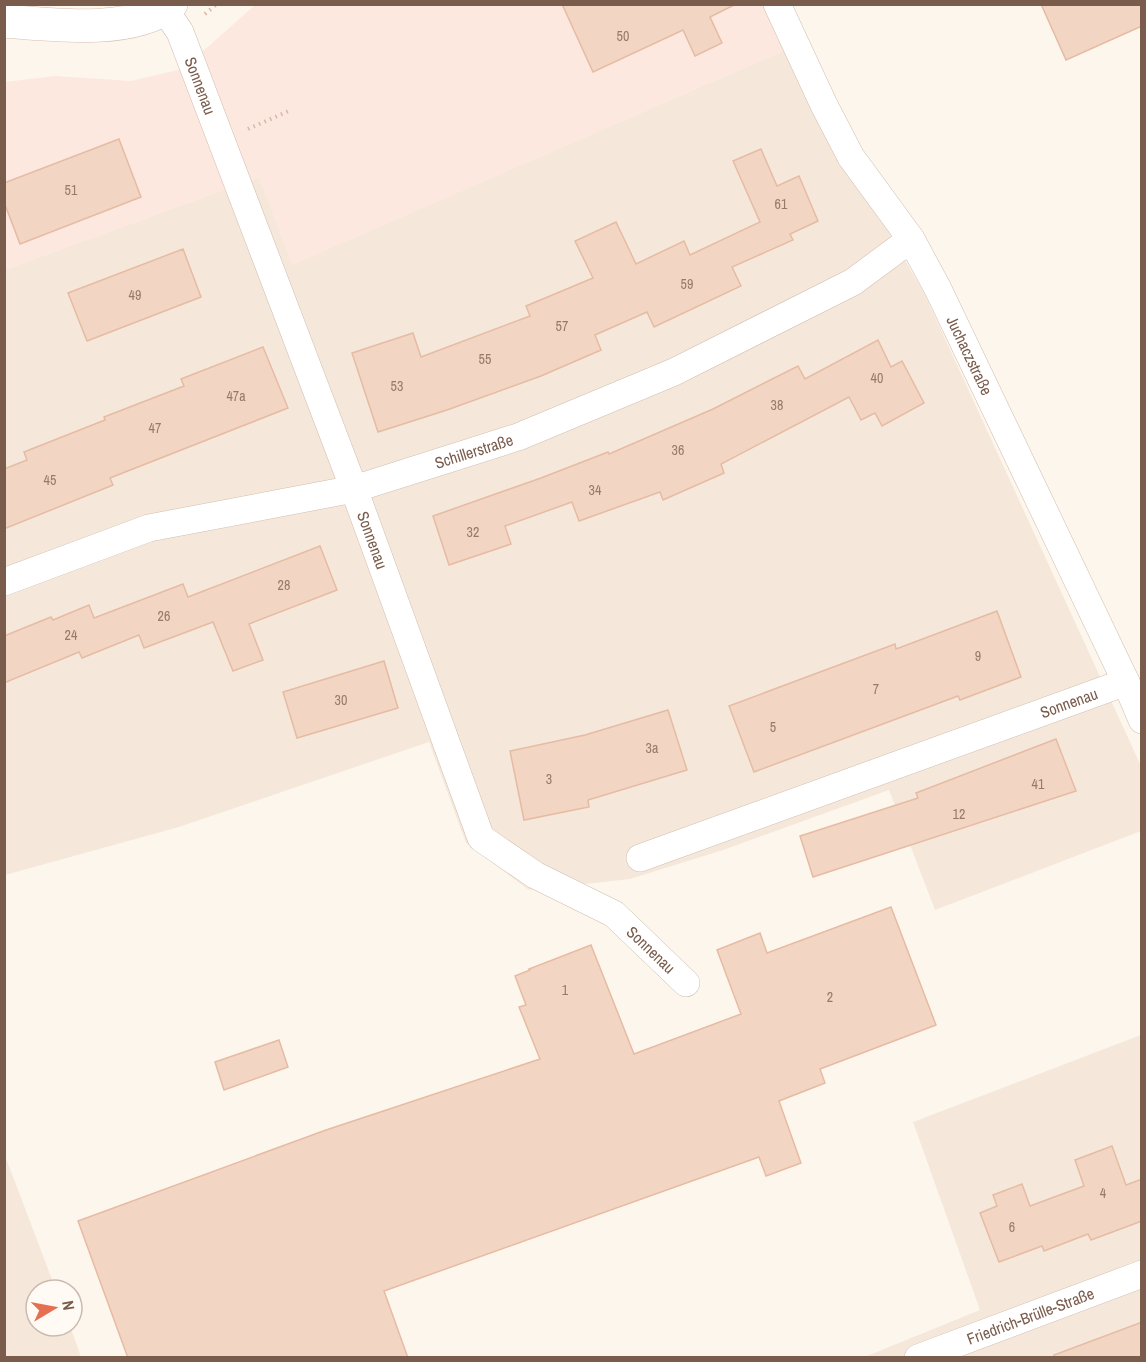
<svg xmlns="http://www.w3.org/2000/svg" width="1146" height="1362" font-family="'Archivo Narrow',sans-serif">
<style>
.residential{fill:#f5e8da}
.commercial{fill:#fde8e0}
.building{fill:#f3d5c3;stroke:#e6bba3;stroke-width:1.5}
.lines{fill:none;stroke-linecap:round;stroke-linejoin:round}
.street-casing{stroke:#d1beb0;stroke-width:28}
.secondary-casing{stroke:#d6c0b0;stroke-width:34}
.path{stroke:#d9b8a5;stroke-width:4;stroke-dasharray:1.5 4.5;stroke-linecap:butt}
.street{stroke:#fff;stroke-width:27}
.secondary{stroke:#fff;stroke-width:33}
.labels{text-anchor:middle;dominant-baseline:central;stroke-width:4.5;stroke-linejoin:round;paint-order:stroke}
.number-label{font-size:14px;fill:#987a6a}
.street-label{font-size:16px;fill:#7a5c4d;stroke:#fffaf3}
</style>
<rect width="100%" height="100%" fill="#fdf6ec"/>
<g class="residential">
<path d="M785,50L925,295L1141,766V831L935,910L889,790L723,850L630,879L529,890L466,843L429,742L179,827L5,875L4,270L259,177L293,264Z"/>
<path d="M1141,1035V1357L862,1358L980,1310L913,1122Z"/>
<path d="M4,1153L56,1290H36V1326H70L81,1357H5Z"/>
</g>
<path class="commercial" d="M256,4L764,5L785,50L292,265L259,177L5,270L4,82L55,76L131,81L178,70L209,46Z"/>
<g class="building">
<path d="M562,4H736L710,17L722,43L695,56L683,30L593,72Z"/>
<path d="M1041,4H1142V26L1066,60Z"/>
<path d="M119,139L141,197L20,244L4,202V183Z"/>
<path d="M761,149L777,186L799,176L818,221L790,234L793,240L732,267L741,286L654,327L647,312L595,335L601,350L541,376L447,410L378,432L352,353L413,333L421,357L530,316L526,306L593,278L575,241L616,222L636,264L684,241L690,255L760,222L733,161Z"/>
<path d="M183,249L201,297L87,341L68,293Z"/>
<path d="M878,340L891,367L902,361L924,403L882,426L875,413L861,420L849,397L721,464L724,473L663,500L660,492L579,521L572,502L505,526L511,544L449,565L433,516L541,478L608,452L609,454L713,409L798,366L805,379Z"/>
<path d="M263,347L288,408L110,478L113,485L4,529V469L27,460L24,452L105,420L104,417L184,386L181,379Z"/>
<path d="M320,546L337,590L249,624L263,660L233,671L213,622L144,648L139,635L82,658L79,652L4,683V636L51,617L53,620L89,605L94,618L183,584L188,597Z"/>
<path d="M997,611L1021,677L960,700L958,696L754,772L729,706L895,644L896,649Z"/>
<path d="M384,661L398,708L297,738L283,692Z"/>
<path d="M668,710L687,770L588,800L589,807L524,820L510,751L585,735Z"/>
<path d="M1056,739L1076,791L813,877L800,836L918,798L916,793Z"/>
<path d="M891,907L936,1025L820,1069L825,1083L779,1101L801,1163L766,1176L759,1157L384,1291L408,1358H128L78,1221L326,1130L540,1059L519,1007L526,1005L515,976L530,970L529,969L591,945L634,1054L741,1014L717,950L760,933L767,953Z"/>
<path d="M279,1040L288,1067L224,1090L215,1062Z"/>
<path d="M1112,1146L1126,1185L1142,1179V1221L1091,1240L1088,1234L1044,1251L1042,1246L999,1262L980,1213L997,1206L993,1195L1022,1184L1030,1206L1084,1186L1075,1160Z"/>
<path d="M1142,1322V1358H1054V1355Z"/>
</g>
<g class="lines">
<g class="street-casing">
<g id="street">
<path id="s1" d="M777,4L824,105L851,157L911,239L938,289L1126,682L1142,720"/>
<path id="s2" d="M165,10L180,32L354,489L481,838L535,875L614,914L686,983"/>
<path id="s3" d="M4,582L149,528L354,489L518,437L674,372L853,282L911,239"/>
<path id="s4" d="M640,858L1126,682"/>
<path id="s5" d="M918,1358L1142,1274"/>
</g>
</g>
<g class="secondary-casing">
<path id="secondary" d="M4,21C51,25 133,35 171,4"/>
</g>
<g class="path">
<path d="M205,14L217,4"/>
<path d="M248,129L291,110"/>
</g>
<use href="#street" class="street"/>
<use href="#secondary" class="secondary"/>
</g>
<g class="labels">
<g class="number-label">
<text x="623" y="36">50</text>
<text x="71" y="190">51</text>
<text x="781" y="204">61</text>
<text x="687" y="284">59</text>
<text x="135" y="295">49</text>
<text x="562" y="326">57</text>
<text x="485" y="359">55</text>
<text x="877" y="378">40</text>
<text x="397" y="386">53</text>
<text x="236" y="396">47a</text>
<text x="777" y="405">38</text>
<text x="155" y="428">47</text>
<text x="678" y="450">36</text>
<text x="50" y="480">45</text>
<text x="595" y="490">34</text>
<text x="473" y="532">32</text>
<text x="284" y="585">28</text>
<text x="164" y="616">26</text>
<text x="71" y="635">24</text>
<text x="978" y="656">9</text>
<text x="876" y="689">7</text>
<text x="341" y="700">30</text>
<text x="773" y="727">5</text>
<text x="652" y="748">3a</text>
<text x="549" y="779">3</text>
<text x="1038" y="784">41</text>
<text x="959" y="814">12</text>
<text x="565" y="990">1</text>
<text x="830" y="997">2</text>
<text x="1103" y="1193">4</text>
<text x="1012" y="1227">6</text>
</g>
<g class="street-label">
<text stroke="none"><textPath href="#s2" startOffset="84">Sonnenau</textPath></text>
<text stroke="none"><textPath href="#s1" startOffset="402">Juchaczstraße</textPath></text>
<text stroke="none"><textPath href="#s3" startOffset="489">Schillerstraße</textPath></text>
<text stroke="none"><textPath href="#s2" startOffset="570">Sonnenau</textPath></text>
<text stroke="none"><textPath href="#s4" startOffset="456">Sonnenau</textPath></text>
<text stroke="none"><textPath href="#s2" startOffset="1092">Sonnenau</textPath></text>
<text stroke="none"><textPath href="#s5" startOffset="120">Friedrich-Brülle-Straße</textPath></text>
</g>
</g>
<rect width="1146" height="1362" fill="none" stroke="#7a5c4d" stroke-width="12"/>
<g transform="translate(54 1308) rotate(80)"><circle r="28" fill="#fffaf3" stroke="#cabbb1" stroke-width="1.5"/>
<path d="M0-4.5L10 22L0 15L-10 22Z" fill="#e76f51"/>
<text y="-9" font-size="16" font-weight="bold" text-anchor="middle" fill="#7a5c4d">N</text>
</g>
</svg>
